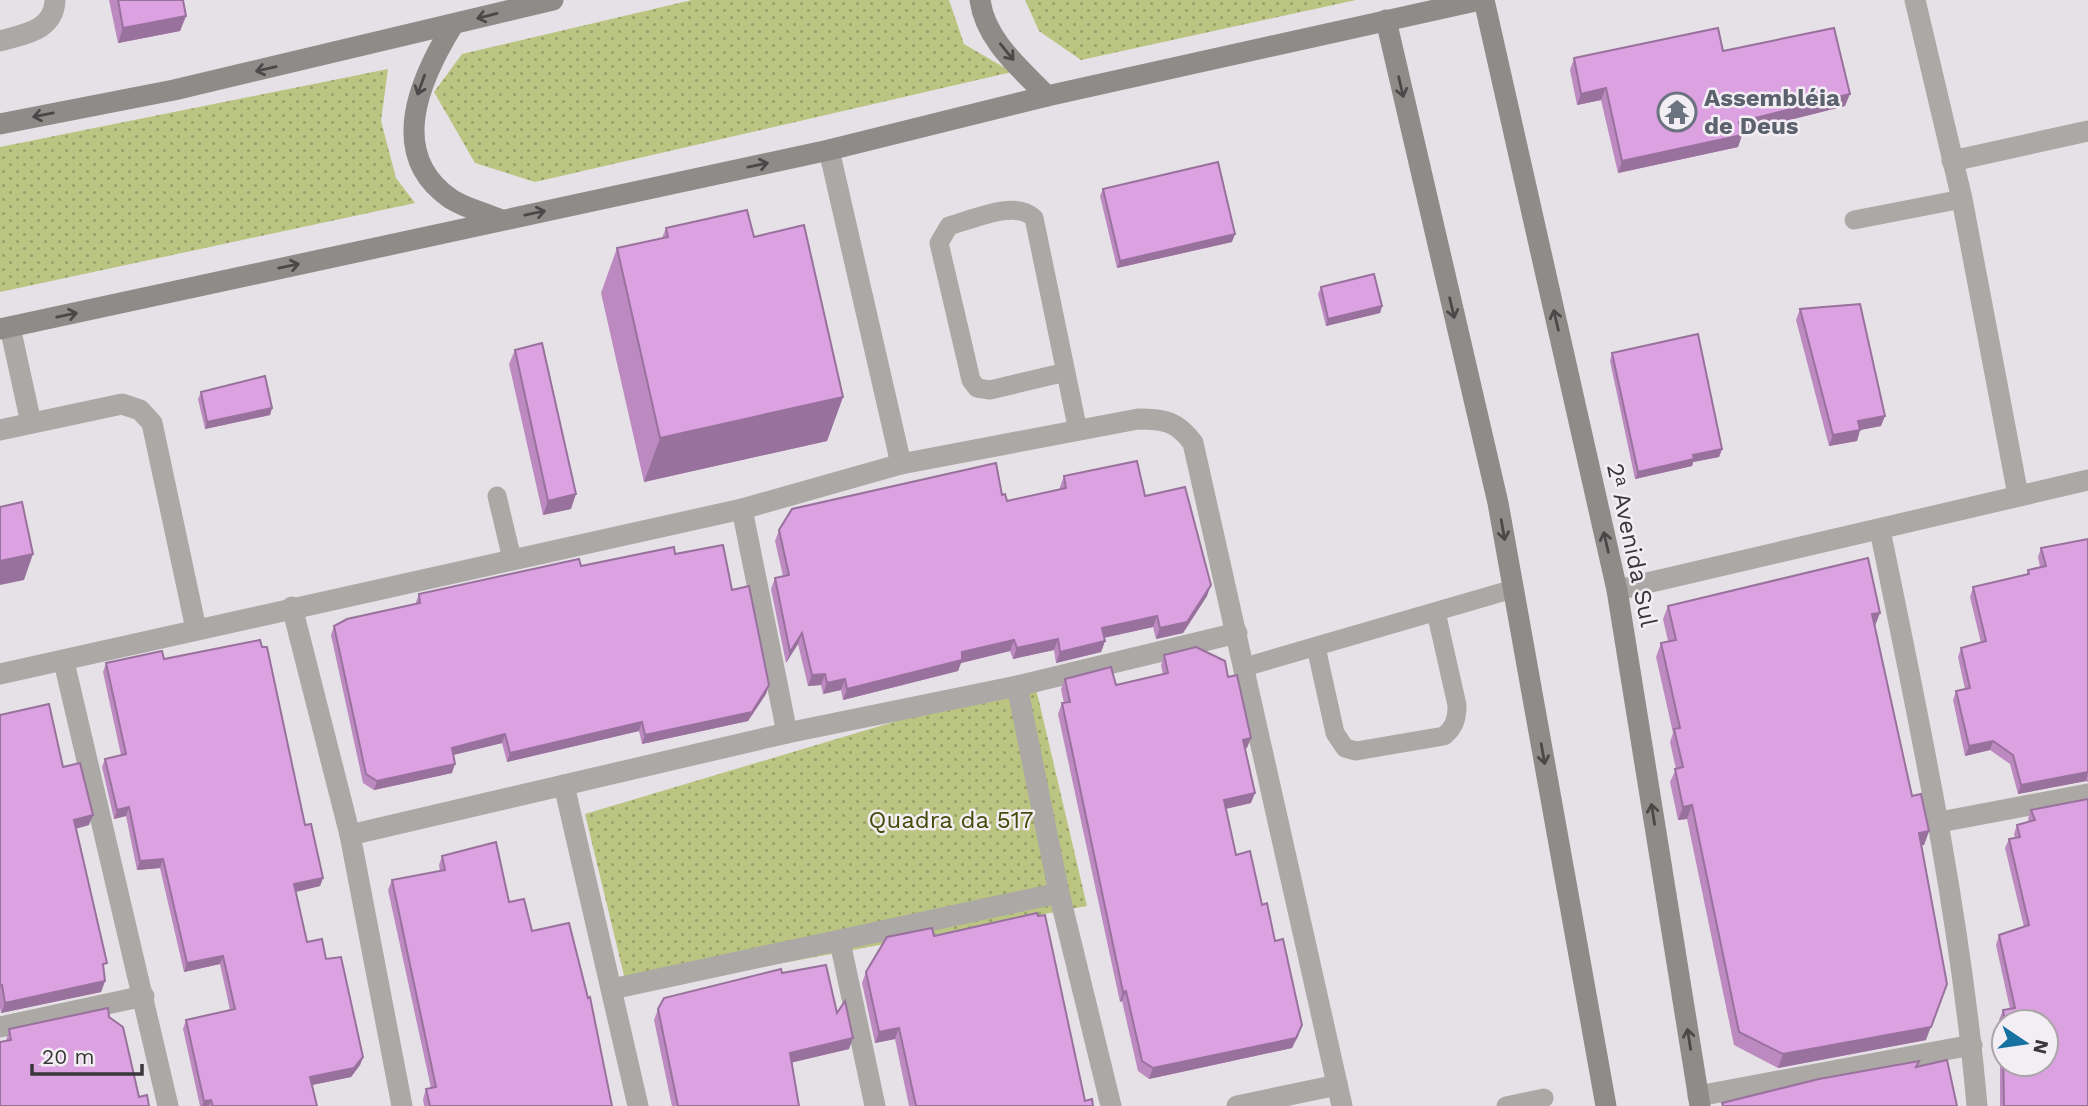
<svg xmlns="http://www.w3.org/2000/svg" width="2088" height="1106" font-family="'Work Sans',sans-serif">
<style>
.park{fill:url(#park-dots)}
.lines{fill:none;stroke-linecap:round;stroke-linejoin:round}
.lane{stroke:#aba8a6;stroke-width:19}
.street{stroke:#aba8a6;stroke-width:21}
.secondary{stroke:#8f8b89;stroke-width:21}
.wall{fill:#bc8ac1}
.shaded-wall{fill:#99719d}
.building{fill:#dba1e0;stroke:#99719d;stroke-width:2}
.oneway{stroke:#4a4849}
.labels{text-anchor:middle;stroke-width:5;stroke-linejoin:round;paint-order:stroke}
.worship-label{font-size:24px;font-weight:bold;fill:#5b616d;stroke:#f3eef3;text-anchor:start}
.street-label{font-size:24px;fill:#393739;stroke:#f3eef3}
.park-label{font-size:24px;fill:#444b0b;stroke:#f3eef3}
</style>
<defs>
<pattern id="park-dots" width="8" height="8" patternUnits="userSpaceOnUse" patternTransform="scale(1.75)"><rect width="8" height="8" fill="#bac582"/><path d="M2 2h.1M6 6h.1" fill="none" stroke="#98a16b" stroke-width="1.8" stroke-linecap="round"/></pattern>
</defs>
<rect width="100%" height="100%" fill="#e6e1e6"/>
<g class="park">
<polygon points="692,0 949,0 964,44 1012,72 535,182 475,163 434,92 462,54"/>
<polygon points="1025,0 1356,0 1081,60 1039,31"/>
<polygon points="388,69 381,121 396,178 415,203 0,292 0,147"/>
<polygon points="1034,680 1087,906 628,992 585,814"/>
</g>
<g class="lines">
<g class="lane">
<polyline points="1854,220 1962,199"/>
<path d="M 1066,372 L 990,390 L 977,388 L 971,380 L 939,243 L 949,226 C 972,220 1015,199 1034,218 L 1078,431"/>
<polyline points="497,496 512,559"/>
<path d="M 1316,647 L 1335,733 L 1345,748 L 1356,751 L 1444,736 C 1455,727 1457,718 1457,705 L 1436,612"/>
<polyline points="1245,667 1513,589"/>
<polyline points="1506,1106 1544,1098"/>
</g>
<g class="street">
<polyline points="1915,0 1962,199 2018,495"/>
<path d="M 0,41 C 24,34 54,31 55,0"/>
<polyline points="829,150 901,464"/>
<polyline points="1952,161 2088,131"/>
<polyline points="10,327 31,423"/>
<polyline points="0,430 122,404 140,410 152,423 196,629"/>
<polyline points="742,509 787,733"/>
<path d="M 1880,530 C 1919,721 1960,911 1977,1106"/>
<polyline points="1617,590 2088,480"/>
<polyline points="292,607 350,835 402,1106"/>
<polyline points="64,662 168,1106"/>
<path d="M 0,674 L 742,509 L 901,464 L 1138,419 C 1164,419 1177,421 1193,443 L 1342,1106"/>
<polyline points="1017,686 1059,893 1111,1106"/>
<polyline points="564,785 638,1106"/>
<polyline points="1940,822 2088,794"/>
<polyline points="350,835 787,733 1017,686 1237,633"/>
<polyline points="840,942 875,1106"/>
<polyline points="612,989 1059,893"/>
<polyline points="0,1027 144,996"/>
<polyline points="1698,1096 1972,1045"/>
<polyline points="1237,1106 1337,1085"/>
</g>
<g class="secondary">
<path d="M 980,0 C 985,40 1021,69 1047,96"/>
<polyline points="1484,0 1617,590 1700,1106"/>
<polyline points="1386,20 1498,503 1606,1106"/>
<path d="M 453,25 C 421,77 385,154 451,199 C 465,208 485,213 501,220"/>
<polyline points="0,124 174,90 553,0"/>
<polyline points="0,329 829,150 1047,96 1480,0"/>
</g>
</g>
<g class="wall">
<polygon points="109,0 183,0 186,16 180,31 118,43"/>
<polygon points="1723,51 1845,106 1741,132 1742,135 1738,147 1618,173 1601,100 1577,105 1570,70 1574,58"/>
<polygon points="1103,189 1232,242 1117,268 1100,196"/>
<polygon points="666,228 843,397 827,441 644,482 601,293 617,248 662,238"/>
<polygon points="1321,287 1382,306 1380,313 1326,326 1318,294"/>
<polygon points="1800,309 1881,426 1860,430 1857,441 1829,446 1796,320"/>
<polygon points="515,350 571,509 543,515 509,364"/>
<polygon points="1612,353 1722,449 1719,457 1693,462 1692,466 1635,479 1610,361"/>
<polygon points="201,392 272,408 270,415 205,429 198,399"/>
<polygon points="1064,476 1145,496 1207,596 1183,633 1156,639 1153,627 1104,638 1105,641 1101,652 1056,663 1054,650 1013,659 1010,651 961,663 958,671 843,700 841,690 823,694 821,685 808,686 798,644 786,663 771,589 775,578 783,576 775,541 779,530 1002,495 1007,501 1060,489 1060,487"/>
<polygon points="2088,539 2088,782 2086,781 2018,794 2010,764 1990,750 1965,756 1953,700 1956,691 1965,689 1958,657 1961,648 1981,643 1970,597 1973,587 2027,574 2028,570 2040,567 2038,557 2041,548"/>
<polygon points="675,554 732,590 769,685 766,694 748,721 642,744 639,731 507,762 502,743 453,755 452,773 374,790 363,783 331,635 334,626 416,604 416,602 419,594 581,566"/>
<polygon points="1668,606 1875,626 1912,796 1929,831 1924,845 1922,845 1926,1040 1778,1068 1734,1045 1687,819 1678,820 1670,782 1676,769 1670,742 1673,733 1656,657 1661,643 1668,641 1663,619"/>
<polygon points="1164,655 1247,748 1245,749 1251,803 1226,809 1236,855 1262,905 1275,941 1299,1035 1292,1048 1149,1079 1138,1071 1122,1001 1120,1002 1058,714 1062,703 1064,703 1061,689 1065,679 1116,685 1163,675 1161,665"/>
<polygon points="164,659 305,825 323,878 320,886 296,892 307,942 326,959 363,1057 360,1065 351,1077 312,1085 317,1106 200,1106 183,1029 186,1020 230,1010 220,964 184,972 160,868 137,870 126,816 114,819 102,767 105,759 121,755 103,672 106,663"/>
<polygon points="0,715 63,767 89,825 76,829 105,981 101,992 1,1013 0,1008"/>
<polygon points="2088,799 2088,1106 2000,1106 2000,1056 2003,1047 2004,1064 2046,1022 2004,1022 2004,1042 1999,1020 2003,1010 2010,1009 1996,945 1999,935 2024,927 2005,848 2009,839 2015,838 2014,834 2017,825 2029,822 2028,819 2031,810"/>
<polygon points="442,856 509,902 532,931 612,1106 424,1106 423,1099 426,1089 431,1088 388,890 392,880 440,871 439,865"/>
<polygon points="934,936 1085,1101 1093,1106 909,1106 895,1039 875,1043 862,983 866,972"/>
<polygon points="782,973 837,1013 849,1049 792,1062 799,1106 672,1106 654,1020 658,1009"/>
<polygon points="109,1017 139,1097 6,1041 9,1029"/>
</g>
<g class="shaded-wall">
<polygon points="186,16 180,31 118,43 123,28"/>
<polygon points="1606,88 1601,100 1577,105 1581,94"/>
<polygon points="1850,94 1845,106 1735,134 1739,122"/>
<polygon points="1742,135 1738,147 1618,173 1622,161"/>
<polygon points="1235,234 1232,242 1117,268 1120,261"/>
<polygon points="1382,306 1380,313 1326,326 1328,319"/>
<polygon points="843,397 827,441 644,482 660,438"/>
<polygon points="272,408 270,415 205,429 207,422"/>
<polygon points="1885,416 1881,426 1860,430 1857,441 1829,446 1833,435 1858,421"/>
<polygon points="1722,449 1719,457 1693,462 1692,466 1635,479 1638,472 1693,455"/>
<polygon points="576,494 571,509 543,515 548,501"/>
<polygon points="33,554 24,580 0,585 0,561"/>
<polygon points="1211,585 1207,596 1183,633 1156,639 1160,628"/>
<polygon points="1880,613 1875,626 1872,614"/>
<polygon points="1157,616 1153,627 1098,639 1102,628"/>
<polygon points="802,633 798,644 786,663 790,652"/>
<polygon points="1058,639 1054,650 1013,659 1017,648"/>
<polygon points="1014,640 1010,651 961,663 958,671 843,700 847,689 962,652"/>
<polygon points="1105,641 1101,652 1056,663 1060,652"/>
<polygon points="825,674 821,685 808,686 812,675"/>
<polygon points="845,679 841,690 823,694 827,683"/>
<polygon points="769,685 766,694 748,721 642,744 645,735"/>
<polygon points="642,722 639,731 507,762 510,753"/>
<polygon points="505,734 502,743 449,756 452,748"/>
<polygon points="1251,738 1247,748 1239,750 1243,740"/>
<polygon points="1993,741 1990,750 1965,756 1969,746"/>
<polygon points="455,764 452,773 374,790 377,781"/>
<polygon points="2088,772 2086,781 2018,794 2021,785"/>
<polygon points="1255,793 1251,803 1220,810 1224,800"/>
<polygon points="1692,805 1687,819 1678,820 1683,807"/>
<polygon points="129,807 126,816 114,819 117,810"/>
<polygon points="93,815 89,825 70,830 74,820"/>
<polygon points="1929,831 1924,845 1914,847 1919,833"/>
<polygon points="163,859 160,868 137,870 140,861"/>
<polygon points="323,878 320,886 291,893 294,884"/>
<polygon points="223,956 220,964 184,972 187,963"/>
<polygon points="105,981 101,992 1,1013 5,1003"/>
<polygon points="1947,984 1926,1040 1778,1068 1783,1054"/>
<polygon points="1126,991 1122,1001 1120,1002 1123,992"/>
<polygon points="1302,1025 1292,1048 1149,1079 1153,1068"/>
<polygon points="899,1028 895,1039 875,1043 879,1032"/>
<polygon points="853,1038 849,1049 786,1064 790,1053"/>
<polygon points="363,1057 360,1065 351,1077 307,1086 310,1077"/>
<polygon points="211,1100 209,1106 202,1106 204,1101"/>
</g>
<g class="building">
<polygon points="118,0 183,0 186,16 123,28"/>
<polygon points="1718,28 1723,51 1834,28 1850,94 1739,122 1742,135 1622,161 1606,88 1581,94 1574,58"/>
<polygon points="1218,162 1235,234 1120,261 1103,189"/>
<polygon points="747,210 754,237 804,225 843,397 660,438 617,248 668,237 666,228"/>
<polygon points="1374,274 1382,306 1328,319 1321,287"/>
<polygon points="1860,304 1885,416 1858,421 1860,430 1833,435 1800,309"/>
<polygon points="1698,334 1722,449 1693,455 1694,459 1638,472 1612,353"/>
<polygon points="542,343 576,494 548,501 515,350"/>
<polygon points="265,376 272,408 207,422 201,392"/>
<polygon points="1137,461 1145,496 1185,487 1211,585 1187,622 1160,628 1157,616 1102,628 1105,641 1060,652 1058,639 1017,648 1014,640 962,652 962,660 847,689 845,679 827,683 825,674 812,675 802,633 790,652 775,578 789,575 779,530 792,509 996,463 1002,495 1005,494 1007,501 1066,488 1064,476"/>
<polygon points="22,502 33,554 0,561 0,507"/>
<polygon points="2088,539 2088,772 2021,785 2013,755 1993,741 1969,746 1956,691 1970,688 1961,648 1986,641 1973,587 2029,574 2028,570 2046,566 2041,548"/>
<polygon points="723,545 732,590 749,586 769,685 752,712 645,735 642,722 510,753 505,734 452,748 455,764 377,781 366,774 334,626 347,619 420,603 419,594 579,559 581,566 674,547 675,554"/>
<polygon points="1868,558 1880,613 1872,614 1912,796 1921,794 1929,831 1919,833 1947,984 1931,1027 1783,1054 1739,1032 1692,805 1683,807 1675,769 1683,767 1674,729 1680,728 1661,643 1676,640 1668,606"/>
<polygon points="260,640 262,647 267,647 305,825 311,824 323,878 294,884 307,942 322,939 326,959 341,957 363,1057 354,1068 310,1077 317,1106 213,1106 211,1100 204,1101 186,1020 235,1009 223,956 187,963 163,859 140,861 129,807 117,810 105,759 126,754 106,663 162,651 164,659"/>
<polygon points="1196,647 1225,661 1228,677 1237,675 1251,738 1243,740 1255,793 1224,800 1236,855 1250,851 1262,905 1267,903 1275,941 1283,939 1302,1025 1296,1038 1153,1068 1142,1061 1126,991 1123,992 1062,703 1070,702 1065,679 1111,667 1116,685 1168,673 1164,655"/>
<polygon points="49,704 63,767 80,763 93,815 74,820 107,963 103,964 105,981 5,1003 2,985 0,986 0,715"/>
<polygon points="2088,799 2088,1106 2004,1106 2003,1047 2004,1047 2004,1064 2046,1064 2046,1022 2005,1022 2003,1010 2015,1008 1999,935 2029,925 2009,839 2020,837 2017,825 2035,820 2031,810"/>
<polygon points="496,842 509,902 524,899 532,931 569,923 588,998 590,997 612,1106 430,1106 426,1089 436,1087 392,880 445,870 442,856"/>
<polygon points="1037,913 1038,916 1045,915 1085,1101 1092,1099 1093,1106 916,1106 899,1028 879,1032 866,972 887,937 932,928 934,936"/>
<polygon points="826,965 837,1013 845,1001 853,1038 790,1053 799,1106 678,1106 658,1009 664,998 781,969 782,973"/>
<polygon points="108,1008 109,1017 123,1027 139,1097 147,1095 149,1106 0,1106 0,1042 11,1040 9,1029"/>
<polygon points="1947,1060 1957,1106 1723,1106 1722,1103 1819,1079 1919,1061 1916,1067"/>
</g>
<defs><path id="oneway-shaft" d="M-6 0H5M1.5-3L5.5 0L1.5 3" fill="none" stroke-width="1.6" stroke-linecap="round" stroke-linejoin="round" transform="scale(1.75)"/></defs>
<g class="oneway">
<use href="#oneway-shaft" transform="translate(487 16) rotate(166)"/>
<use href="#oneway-shaft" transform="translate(1007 52) rotate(51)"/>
<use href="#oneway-shaft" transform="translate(266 69) rotate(167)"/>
<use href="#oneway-shaft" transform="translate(421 85) rotate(110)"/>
<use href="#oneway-shaft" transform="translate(1401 87) rotate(77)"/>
<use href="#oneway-shaft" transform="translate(43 115) rotate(169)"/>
<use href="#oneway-shaft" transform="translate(758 165) rotate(-12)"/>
<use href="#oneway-shaft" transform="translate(535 213) rotate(-12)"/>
<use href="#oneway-shaft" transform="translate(289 266) rotate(-12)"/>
<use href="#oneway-shaft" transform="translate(1452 308) rotate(77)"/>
<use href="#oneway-shaft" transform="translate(67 315) rotate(-12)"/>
<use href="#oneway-shaft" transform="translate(1556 320) rotate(-103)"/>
<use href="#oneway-shaft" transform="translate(1503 530) rotate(80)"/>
<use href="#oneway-shaft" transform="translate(1606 542) rotate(-103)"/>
<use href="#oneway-shaft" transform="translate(1543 754) rotate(80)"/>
<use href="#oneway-shaft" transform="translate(1653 814) rotate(-99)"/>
<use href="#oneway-shaft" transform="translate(1689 1039) rotate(-99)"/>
</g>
<defs>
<symbol id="temple-ring" viewBox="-11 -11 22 22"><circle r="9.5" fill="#f3eef3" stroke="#6b7280" stroke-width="1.5"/><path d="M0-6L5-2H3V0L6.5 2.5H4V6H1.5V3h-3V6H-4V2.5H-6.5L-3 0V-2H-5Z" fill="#6b7280"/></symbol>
</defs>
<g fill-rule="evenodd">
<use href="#temple-ring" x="1655" y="90" width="44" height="44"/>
</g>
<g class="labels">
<g class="worship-label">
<text x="1704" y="106">Assembléia<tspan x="1704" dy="28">de Deus</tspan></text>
</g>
<g class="street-label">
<text transform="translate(1632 545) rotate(78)" y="8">2ᵃ Avenida Sul</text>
</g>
<g class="park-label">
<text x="951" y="828">Quadra da 517</text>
</g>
</g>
<g transform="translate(2025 1043) rotate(103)"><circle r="33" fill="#f3eef3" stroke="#a9a5a9" stroke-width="2"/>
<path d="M0-5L12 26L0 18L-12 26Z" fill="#1673a1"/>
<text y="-10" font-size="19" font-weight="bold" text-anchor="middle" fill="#393739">N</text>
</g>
<path d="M32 1064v10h110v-10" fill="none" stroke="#393739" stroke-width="3.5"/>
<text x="42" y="1064" font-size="21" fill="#393739" stroke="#f3eef3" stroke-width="5" paint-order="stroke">20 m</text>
</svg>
